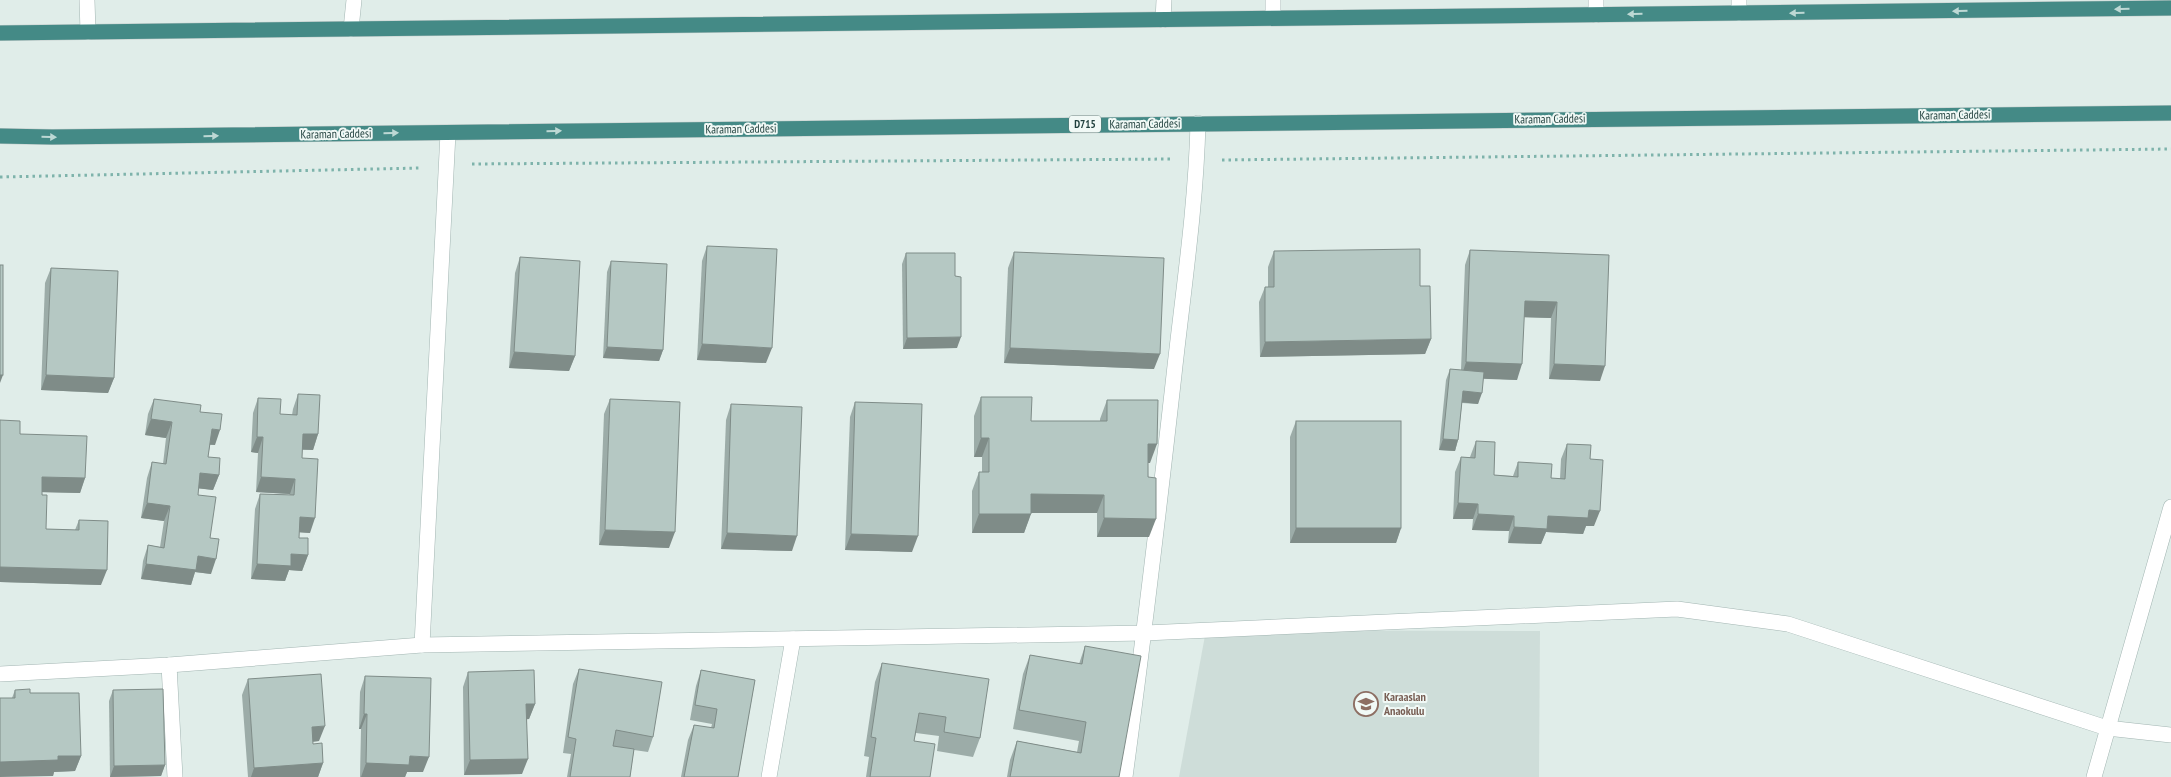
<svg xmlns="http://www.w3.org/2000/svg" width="2171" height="777" font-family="'PT Sans Narrow',sans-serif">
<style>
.built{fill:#ceddd9}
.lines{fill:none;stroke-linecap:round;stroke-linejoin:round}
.minor-casing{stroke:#a2b5b2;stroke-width:16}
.tertiary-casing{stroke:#a2b5b2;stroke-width:16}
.trunk-casing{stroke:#c0c9c8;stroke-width:16}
.path{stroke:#7eb3ab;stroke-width:3;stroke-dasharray:2.5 4;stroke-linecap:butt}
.minor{stroke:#fff;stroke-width:15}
.tertiary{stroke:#fff;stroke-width:15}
.trunk{stroke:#448a86;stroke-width:15}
.wall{fill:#9caca8}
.shaded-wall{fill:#7f8c88}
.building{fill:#b5c8c3;stroke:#7f8c88}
.oneway{fill:#bdd8d4}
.labels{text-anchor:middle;stroke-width:4;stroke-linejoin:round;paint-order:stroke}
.shield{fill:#f1f9f6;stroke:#5e7774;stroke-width:1}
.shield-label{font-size:11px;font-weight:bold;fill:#1f3f3c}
.street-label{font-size:12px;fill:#1f3f3c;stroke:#f1f9f6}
.education-label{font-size:12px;font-weight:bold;fill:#785e54;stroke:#f1f9f6;text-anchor:start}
</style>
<rect width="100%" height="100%" fill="#e0ede9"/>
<polygon class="built" points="1206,630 1540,631 1539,777 1179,777"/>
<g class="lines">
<defs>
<g id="minor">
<polyline points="87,0 88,32"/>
<polyline points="1273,0 1273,18"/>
<polyline points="1596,0 1596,15"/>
<polyline points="1739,0 1739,13"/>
<polyline points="1163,20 1164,0"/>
<polyline points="351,29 354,0"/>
<polyline points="422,645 448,133"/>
<polyline points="169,665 175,777"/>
<polyline points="0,674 169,665 422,645 1145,633 1677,609 1788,624 2107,728 2171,735"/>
<polyline points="769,777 793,639"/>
<path d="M 1125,777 C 1143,643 1159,509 1174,375 C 1183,292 1196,207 1198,123"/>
</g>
<polyline id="tertiary" points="2094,777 2171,507"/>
<g id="trunk">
<polyline points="0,33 2171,8"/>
<polyline points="0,136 52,137 2171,113"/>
</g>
</defs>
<use href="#minor" class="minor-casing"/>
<use href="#tertiary" class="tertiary-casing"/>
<use href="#trunk" class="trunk-casing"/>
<g class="path">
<polyline points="1222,160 2171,149"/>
<polyline points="472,164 1173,159"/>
<polyline points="0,177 421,168"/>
</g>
<use href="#minor" class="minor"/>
<use href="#tertiary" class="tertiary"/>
<use href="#trunk" class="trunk"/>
</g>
<g class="wall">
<polygon points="707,246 766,363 697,360 702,261"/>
<polygon points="1470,250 1609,255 1600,381 1549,379 1551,318 1524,317 1517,380 1483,378 1478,404 1462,403 1458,440 1455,451 1439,450 1446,380 1450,369 1461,370 1465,265"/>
<polygon points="1274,251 1420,286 1431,339 1425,354 1260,357 1259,302 1265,287 1268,287 1268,267"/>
<polygon points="1014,252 1154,369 1004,363 1008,268"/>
<polygon points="906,253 957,348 903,349 902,264"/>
<polygon points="520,257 575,356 569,371 509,368 515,273"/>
<polygon points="611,261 663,350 659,361 603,358 607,272"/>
<polygon points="51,268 114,378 108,393 41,390 45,283"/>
<polygon points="298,394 318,434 313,450 302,450 302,458 310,533 299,532 299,538 308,555 302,571 289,570 285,581 251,579 255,509 260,494 289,495 290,494 256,492 258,453 251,452 253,413 258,398 280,414 292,415 293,409"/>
<polygon points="981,397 1031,421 1100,421 1100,419 1107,400 1150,463 1148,463 1149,537 1097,537 1097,513 1031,513 1024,533 972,533 972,491 979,472 982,472 982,457 974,457 974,416"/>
<polygon points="154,399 200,412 215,445 210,445 208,457 219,475 213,490 198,488 198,495 210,538 211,574 195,572 191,585 141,579 143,561 148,545 160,547 164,521 141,518 147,478 152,462 163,464 166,438 145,435 148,414"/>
<polygon points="610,399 669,548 599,545 604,414"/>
<polygon points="855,402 912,552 845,550 850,417"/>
<polygon points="731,404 792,551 721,549 726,420"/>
<polygon points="0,420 85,478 80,493 42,492 46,529 75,530 79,520 101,585 0,582"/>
<polygon points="1296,421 1401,528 1396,543 1290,543 1290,437"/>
<polygon points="1476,441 1494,475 1513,476 1518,462 1551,478 1560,479 1561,459 1567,444 1590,459 1594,526 1586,526 1583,534 1546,532 1541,544 1508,543 1509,531 1472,530 1473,519 1453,519 1455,472 1461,457 1470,457"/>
<polygon points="1085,646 1119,777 1007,777 1010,760 1017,741 1077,752 1079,741 1013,729 1023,674 1030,655 1079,664"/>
<polygon points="882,663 980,738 973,757 937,751 939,736 916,733 914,741 930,777 866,777 869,757 864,756 875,682"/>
<polygon points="579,669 653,737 648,752 634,750 630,777 567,777 571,754 563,753 573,684"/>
<polygon points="701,670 755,680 738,777 681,777 688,740 694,725 711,728 712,724 690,720 696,686"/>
<polygon points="468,672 535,704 529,719 527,719 522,774 464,775 463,687"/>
<polygon points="365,676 423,772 407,772 405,777 360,777 361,729 359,729 360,692"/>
<polygon points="248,679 319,741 313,742 313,744 323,763 318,777 248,777 242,695"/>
<polygon points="15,690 30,693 81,756 75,771 54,772 53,776 12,698"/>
<polygon points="113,690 165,765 161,776 110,777 109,701"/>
</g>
<g class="shaded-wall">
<polygon points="1525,301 1557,302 1551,318 1519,317"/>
<polygon points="961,337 957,348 903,349 907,338"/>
<polygon points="1431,339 1425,354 1260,357 1265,342"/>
<polygon points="702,344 772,348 766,363 697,360"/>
<polygon points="607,347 663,350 659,361 603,358"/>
<polygon points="1010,348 1160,354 1154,369 1004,363"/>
<polygon points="514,352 575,356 569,371 509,368"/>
<polygon points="1466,362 1522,364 1517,380 1461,378"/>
<polygon points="1554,364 1605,366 1600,381 1549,379"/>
<polygon points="0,375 3,375 0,383"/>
<polygon points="46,375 114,378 108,393 41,390"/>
<polygon points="1463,391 1482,393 1478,404 1459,402"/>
<polygon points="151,419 172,422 166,438 145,435"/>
<polygon points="212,429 220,430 215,445 206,444"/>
<polygon points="303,434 318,434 313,450 297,449"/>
<polygon points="257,437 263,437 258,453 251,452"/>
<polygon points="981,438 989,438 982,457 974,457"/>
<polygon points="1443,439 1458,440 1455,451 1439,450"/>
<polygon points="1148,444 1157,444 1150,463 1141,463"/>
<polygon points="200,473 219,475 213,490 195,488"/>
<polygon points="42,477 85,478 80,493 36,492"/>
<polygon points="261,477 295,479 290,494 256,492"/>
<polygon points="1031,494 1104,495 1097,513 1024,513"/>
<polygon points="147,503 170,506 164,521 141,518"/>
<polygon points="1458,503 1478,504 1473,519 1453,519"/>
<polygon points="1589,510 1600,511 1594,526 1586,526 1583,534 1546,532 1541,544 1508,543 1514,527 1548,516"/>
<polygon points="979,514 1031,514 1024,533 972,533"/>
<polygon points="1478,514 1514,516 1509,531 1472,530"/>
<polygon points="300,517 315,518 310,533 294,532"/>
<polygon points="1104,518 1156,519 1149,537 1097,537"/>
<polygon points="1296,528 1401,528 1396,543 1290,543"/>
<polygon points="605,530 675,532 669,548 599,545"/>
<polygon points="727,533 797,536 792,551 721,549"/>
<polygon points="851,534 918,536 912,552 845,550"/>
<polygon points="291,554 308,555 302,571 289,570 285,581 251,579 257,564"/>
<polygon points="198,556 216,559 211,574 195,572 191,585 141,579 146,564"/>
<polygon points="0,567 107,570 101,585 0,582"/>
<polygon points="526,704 535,704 529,719 521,720"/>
<polygon points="364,714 367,714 361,729 359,729"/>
<polygon points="325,726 319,741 306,742 312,727"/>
<polygon points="58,756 81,756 75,771 54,772 53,776 0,777 0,762"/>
<polygon points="410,756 429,757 423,772 407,772 405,777 361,777 366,763"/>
<polygon points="528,759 522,774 464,775 470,760"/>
<polygon points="323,763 318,777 251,777 254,768"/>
<polygon points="165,765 161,776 110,777 114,766"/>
</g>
<g class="building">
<polygon points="707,246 777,249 772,348 702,344"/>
<polygon points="1420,249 1420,286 1430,286 1431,339 1265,342 1265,287 1274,287 1274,251"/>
<polygon points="1470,250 1609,255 1605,366 1554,364 1557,302 1525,301 1522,364 1466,362"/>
<polygon points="1014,252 1164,258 1160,354 1010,348"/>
<polygon points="906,253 955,253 955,276 961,277 961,337 907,338"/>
<polygon points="520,257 580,261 575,356 514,352"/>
<polygon points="611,261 667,264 663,350 607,347"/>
<rect x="0" y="265" width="3" height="110"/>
<polygon points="51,268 118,271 114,378 46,375"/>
<polygon points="1450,369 1484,372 1482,393 1463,391 1458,440 1443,439"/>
<polygon points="298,394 320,395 318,434 303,434 302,458 318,459 315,518 300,517 299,538 308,538 308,555 291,554 291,566 257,564 260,494 294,495 295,479 261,477 263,437 257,437 258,398 281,399 280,414 297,415"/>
<polygon points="981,397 1032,397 1031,421 1107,421 1107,400 1158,400 1157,444 1148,444 1148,477 1156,478 1156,519 1104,518 1104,495 1031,494 1031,514 979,514 979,472 989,472 989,438 981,438"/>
<polygon points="154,399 201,405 200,412 222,414 220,430 212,429 208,457 220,458 219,475 200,473 198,495 216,497 210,538 219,539 216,559 198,556 196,570 146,564 148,545 164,548 170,506 147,503 152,462 166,464 172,422 151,419"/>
<polygon points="610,399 680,402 675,532 605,530"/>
<polygon points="855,402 922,404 918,536 851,534"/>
<polygon points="731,404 802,407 797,536 727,533"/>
<polygon points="0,420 20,421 20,434 87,436 85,478 42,477 42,495 47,495 46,529 79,530 79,520 108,521 107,570 0,567"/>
<rect x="1296" y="421" width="105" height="107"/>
<polygon points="1476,441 1495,442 1494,475 1518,477 1518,462 1552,464 1551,478 1565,479 1567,444 1591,445 1590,459 1603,460 1600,511 1589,510 1588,518 1548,516 1547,529 1514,527 1514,516 1478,514 1478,504 1458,503 1461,457 1475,458"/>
<polygon points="1085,646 1141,656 1119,777 1010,777 1017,741 1081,753 1086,722 1019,710 1030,655 1082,664"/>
<polygon points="882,663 989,679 980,738 944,732 946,717 919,713 914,741 935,744 930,777 870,777 876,738 871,737"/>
<polygon points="579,669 662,682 653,737 616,730 613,746 634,749 630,777 570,777 576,739 568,737"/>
<polygon points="534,670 535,704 526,704 528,759 470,760 468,672"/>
<polygon points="701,670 755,680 738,777 684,777 694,725 714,728 717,709 695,705"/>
<polygon points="321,674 325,726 312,727 313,744 322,743 323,763 254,768 248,679"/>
<polygon points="365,676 431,678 429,757 410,756 409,765 366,763 367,714 364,714"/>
<polygon points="30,689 30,693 79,693 81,756 58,756 58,760 0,762 0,698 15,698 15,690"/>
<polygon points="163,689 165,765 114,766 113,690"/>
</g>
<defs><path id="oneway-solid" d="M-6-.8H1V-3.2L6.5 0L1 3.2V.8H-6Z" transform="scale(1.25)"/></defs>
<g class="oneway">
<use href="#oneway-solid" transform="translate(2122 9) rotate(179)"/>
<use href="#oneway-solid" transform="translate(1960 11) rotate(179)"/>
<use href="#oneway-solid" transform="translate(1797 13) rotate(179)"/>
<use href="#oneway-solid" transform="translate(1635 14) rotate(179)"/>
<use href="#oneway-solid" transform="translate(554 131) rotate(-1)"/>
<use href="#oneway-solid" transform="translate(391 133) rotate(-1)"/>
<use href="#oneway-solid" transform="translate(211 136) rotate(-1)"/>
<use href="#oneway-solid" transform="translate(49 137) rotate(1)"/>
</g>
<defs>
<symbol id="school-ring" viewBox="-11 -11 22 22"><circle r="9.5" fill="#f1f9f6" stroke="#8d6e63" stroke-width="1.5"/><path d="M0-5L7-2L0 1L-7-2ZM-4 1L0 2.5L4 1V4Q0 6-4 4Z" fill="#8d6e63"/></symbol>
</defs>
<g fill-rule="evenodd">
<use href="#school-ring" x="1352" y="690" width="28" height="28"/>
</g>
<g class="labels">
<rect class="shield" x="1069" y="115.5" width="32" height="17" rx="4"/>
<g class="shield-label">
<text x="1085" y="128">D715</text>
</g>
<g class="street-label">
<text transform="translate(1955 115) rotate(-1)" y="4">Karaman Caddesi</text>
<text transform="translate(1550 119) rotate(-1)" y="4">Karaman Caddesi</text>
<text transform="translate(1145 124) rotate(-1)" y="4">Karaman Caddesi</text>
<text transform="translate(741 129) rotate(-1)" y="4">Karaman Caddesi</text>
<text transform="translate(336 134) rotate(-1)" y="4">Karaman Caddesi</text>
</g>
<g class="education-label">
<text x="1384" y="701">Karaaslan<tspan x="1384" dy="14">Anaokulu</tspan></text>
</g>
</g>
</svg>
